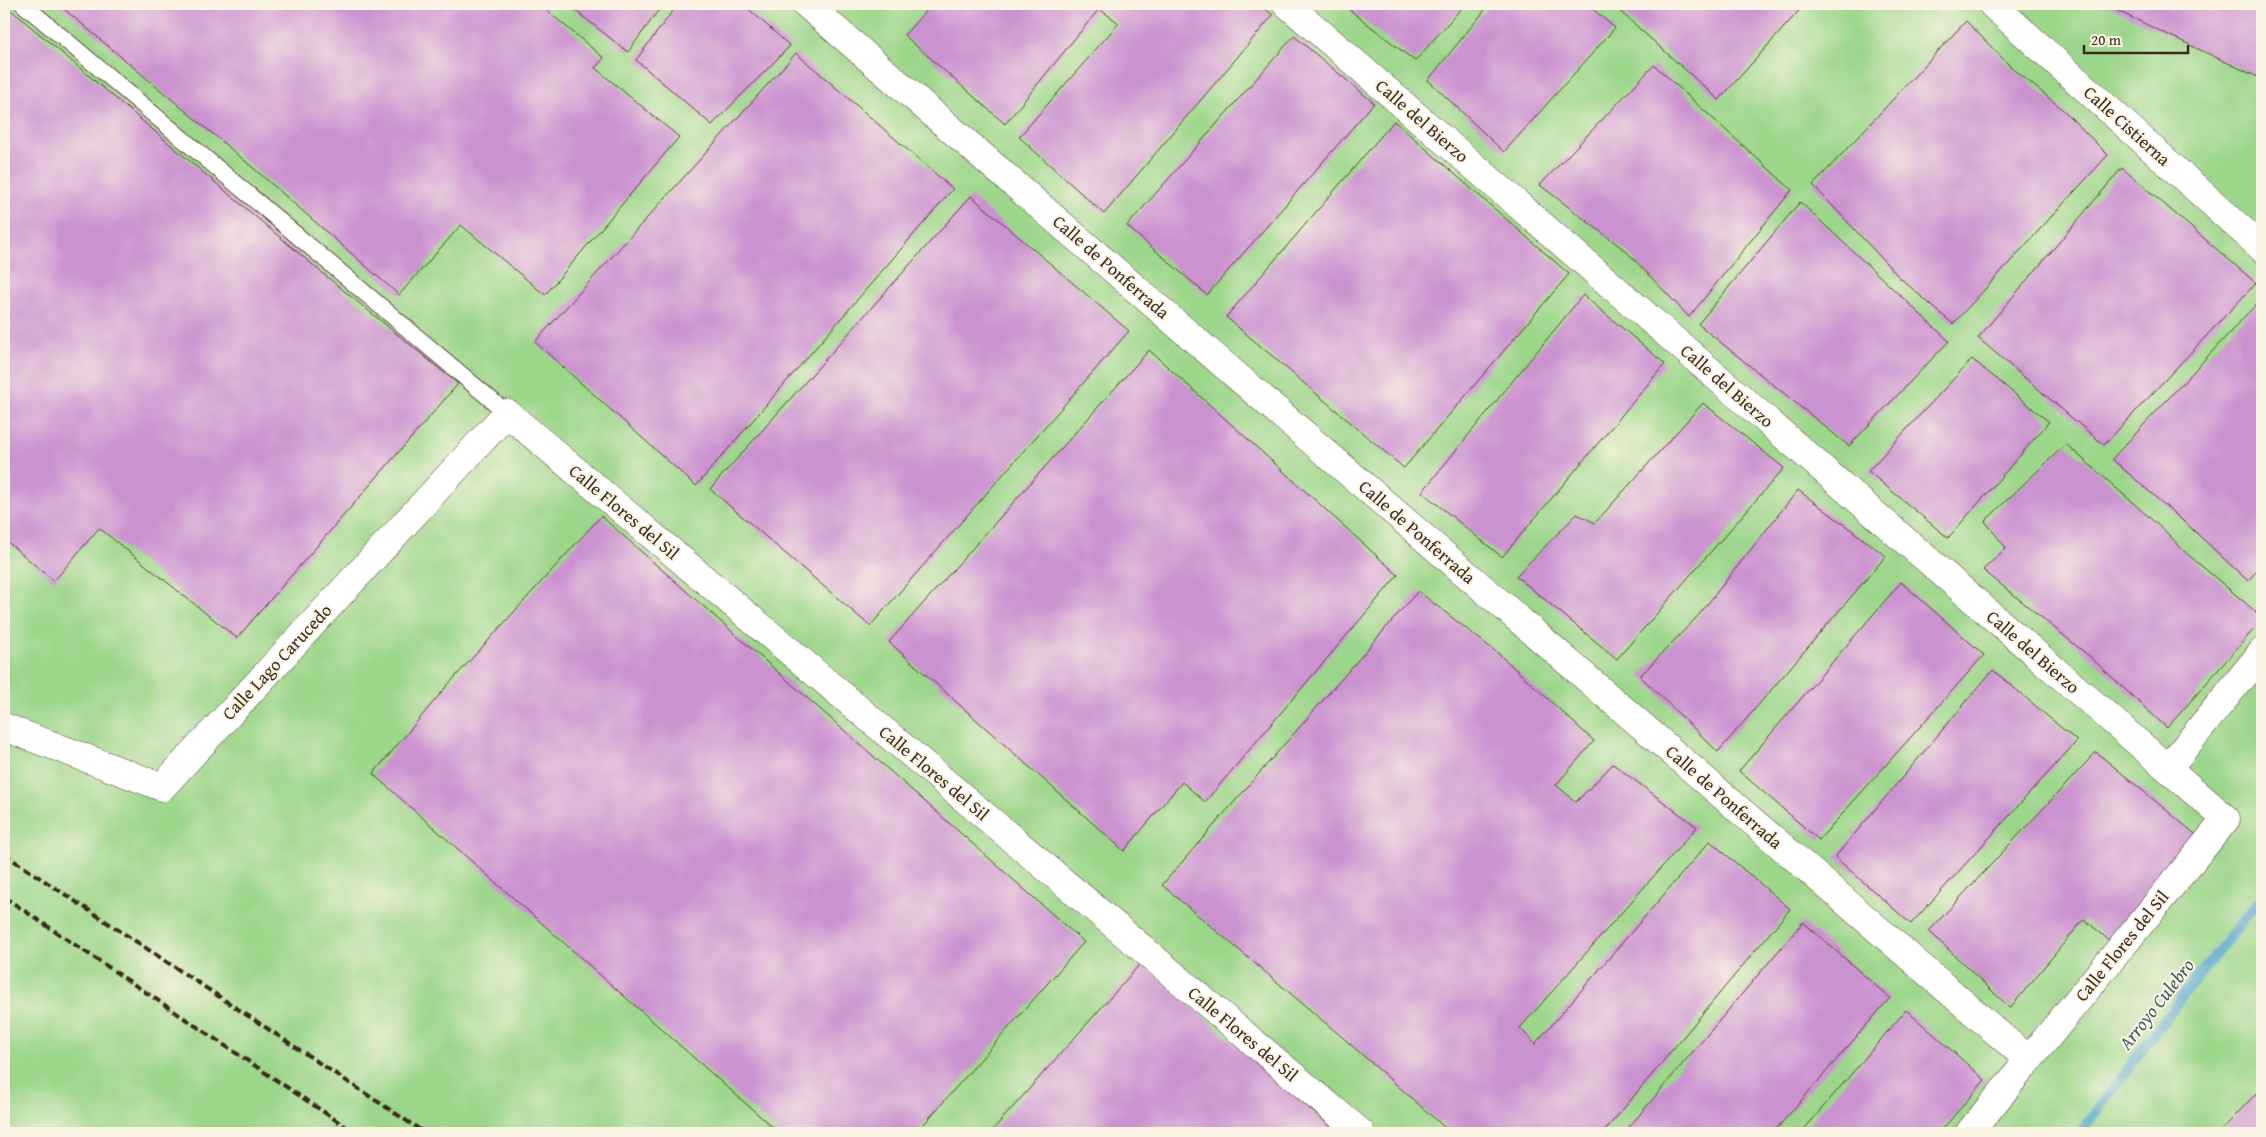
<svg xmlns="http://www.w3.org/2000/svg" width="2266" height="1137" font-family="'Gentium Book Plus',serif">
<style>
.green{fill:#9bd68a;stroke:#6b8054}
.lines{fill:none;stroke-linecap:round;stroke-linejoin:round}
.stream{stroke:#50a4cc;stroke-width:10}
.building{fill:#cb92d0}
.lane-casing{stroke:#564535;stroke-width:18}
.street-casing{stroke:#564535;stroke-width:29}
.lane{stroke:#fff;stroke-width:16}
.street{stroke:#fff;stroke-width:28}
.rail{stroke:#3b2a1e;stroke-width:4;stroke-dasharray:8 4;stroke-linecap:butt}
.labels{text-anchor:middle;stroke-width:4;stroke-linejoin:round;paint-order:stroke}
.street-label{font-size:18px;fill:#3b2a1e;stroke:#fcf5e5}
.water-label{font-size:19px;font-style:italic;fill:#435b64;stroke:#fcf5e5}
</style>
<rect width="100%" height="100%" fill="#fcf5e5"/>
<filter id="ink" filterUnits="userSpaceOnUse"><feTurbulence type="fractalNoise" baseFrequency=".02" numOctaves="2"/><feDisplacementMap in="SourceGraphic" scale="10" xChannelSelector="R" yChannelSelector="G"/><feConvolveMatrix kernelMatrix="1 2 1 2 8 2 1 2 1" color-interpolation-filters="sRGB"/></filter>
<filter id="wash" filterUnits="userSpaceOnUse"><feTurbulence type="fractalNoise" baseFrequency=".0096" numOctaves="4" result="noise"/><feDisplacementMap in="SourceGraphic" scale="20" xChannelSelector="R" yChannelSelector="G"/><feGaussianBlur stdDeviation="1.12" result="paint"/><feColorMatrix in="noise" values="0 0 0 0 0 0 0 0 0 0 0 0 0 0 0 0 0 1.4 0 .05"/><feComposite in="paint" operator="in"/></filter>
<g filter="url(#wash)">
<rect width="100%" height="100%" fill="#efdbb9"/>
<rect class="green" x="4" y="4" width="2258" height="1129"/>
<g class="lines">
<polyline class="stream" points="2080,1133 2183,995 2262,897"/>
</g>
<g id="blocks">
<g class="building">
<polygon points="4,4 320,271 458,384 237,638 99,528 54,581 4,539"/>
<polygon points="58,4 539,4 604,58 595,68 679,137 545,295 461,225 399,295 251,166"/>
<polygon points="567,4 663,4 628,52"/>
<polygon points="678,4 743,4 790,46 712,125 636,60"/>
<polygon points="932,4 1259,4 1273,15 1104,214 1019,137 1119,23 1099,9 1005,124 904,35"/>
<polygon points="1342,4 1465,4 1415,61"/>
<polygon points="1490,4 1587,4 1615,28 1504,152 1428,80"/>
<polygon points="1612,4 1805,4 1719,100"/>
<polygon points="2106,4 2262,4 2262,79 2105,5"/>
<polygon points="1966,21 2010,66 2061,108 2108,155 1953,324 1900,278 1813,185"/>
<polygon points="1294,36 1374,103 1207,295 1127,226"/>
<polygon points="796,53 953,189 696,486 535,342"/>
<polygon points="1654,65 1792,190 1689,317 1627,252 1540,185"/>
<polygon points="1394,121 1569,274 1404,468 1226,317"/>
<polygon points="2122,168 2256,283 2104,445 1978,338"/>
<polygon points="971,196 1129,331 870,626 710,489"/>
<polygon points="1800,202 1949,341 1849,446 1698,324"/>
<polygon points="1583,295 1665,364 1502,557 1422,492"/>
<polygon points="2262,298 2262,564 2248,581 2191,528 2112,459"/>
<polygon points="1149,350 1398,575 1205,802 1182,782 1124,851 889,642"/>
<polygon points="1972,359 2049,422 1948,538 1868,471"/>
<polygon points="1703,403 1784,468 1617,659 1516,576 1577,514 1595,523"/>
<polygon points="2066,444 2166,532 2185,552 2262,617 2262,620 2167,728 2089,656 1983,570 2006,548 1985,521"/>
<polygon points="1798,490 1886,556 1718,752 1640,676 1698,616"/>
<polygon points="601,516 1084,942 916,1133 779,1133 373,774 446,687"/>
<polygon points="1901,582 1984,655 1819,840 1739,771"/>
<polygon points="1418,591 1500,655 1594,741 1556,785 1576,802 1613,764 1697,827 1520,1028 1535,1044 1710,841 1790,909 1603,1133 1451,1133 1341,1036 1162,885"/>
<polygon points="1993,670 2077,741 1911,924 1835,857"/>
<polygon points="2096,752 2206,843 2119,949 2084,919 2010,1008 1929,931"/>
<polygon points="1803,922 1890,998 1773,1133 1624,1133"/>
<polygon points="1141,963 1338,1133 990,1133"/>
<polygon points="1906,1010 1985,1080 1939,1133 1801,1133"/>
<polygon points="2262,1087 2262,1133 2219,1133"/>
</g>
</g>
</g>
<g filter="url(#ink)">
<use href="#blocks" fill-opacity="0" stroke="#564535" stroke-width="1"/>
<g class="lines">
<defs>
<polyline id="lane" points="23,4 507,413"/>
<g id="street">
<polyline points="806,4 2029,1060"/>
<polyline points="1287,4 2226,819 1969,1133"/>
<polyline points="1992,4 2262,248"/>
<polyline points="4,727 162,787 507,413 1361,1133"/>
<polyline points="2168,768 2262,652"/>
</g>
</defs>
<use href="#lane" class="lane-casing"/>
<use href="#street" class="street-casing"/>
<use href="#lane" class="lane"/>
<use href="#street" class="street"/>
<g class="rail">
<polyline points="4,854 425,1133"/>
<polyline points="4,897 355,1133"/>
</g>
</g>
</g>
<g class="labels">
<g class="street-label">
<text transform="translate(1422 121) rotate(41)" y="6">Calle del Bierzo</text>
<text transform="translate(2127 126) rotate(42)" y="6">Calle Cistierna</text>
<text transform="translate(1111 267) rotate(41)" y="6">Calle de Ponferrada</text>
<text transform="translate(1727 386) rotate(41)" y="6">Calle del Bierzo</text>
<text transform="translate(624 512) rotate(40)" y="6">Calle Flores del Sil</text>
<text transform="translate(1417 532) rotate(41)" y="6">Calle de Ponferrada</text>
<text transform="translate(2033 652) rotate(41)" y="6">Calle del Bierzo</text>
<text transform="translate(277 662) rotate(-47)" y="6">Calle Lago Carucedo</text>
<text transform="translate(934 773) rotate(40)" y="6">Calle Flores del Sil</text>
<text transform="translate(1724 797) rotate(41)" y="6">Calle de Ponferrada</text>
<text transform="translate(2122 946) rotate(-51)" y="6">Calle Flores del Sil</text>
<text transform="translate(1243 1034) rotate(40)" y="6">Calle Flores del Sil</text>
</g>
<g class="water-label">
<text transform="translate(2156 1004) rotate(-52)" y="7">Arroyo Culebro</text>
</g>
</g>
<rect width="2266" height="1137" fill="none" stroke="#fcf5e5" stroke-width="20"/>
<path d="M2084 45v8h104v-8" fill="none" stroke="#3b2a1e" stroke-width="2.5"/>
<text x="2091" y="45" font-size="15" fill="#3b2a1e" stroke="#fcf5e5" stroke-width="4" paint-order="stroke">20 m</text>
</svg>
